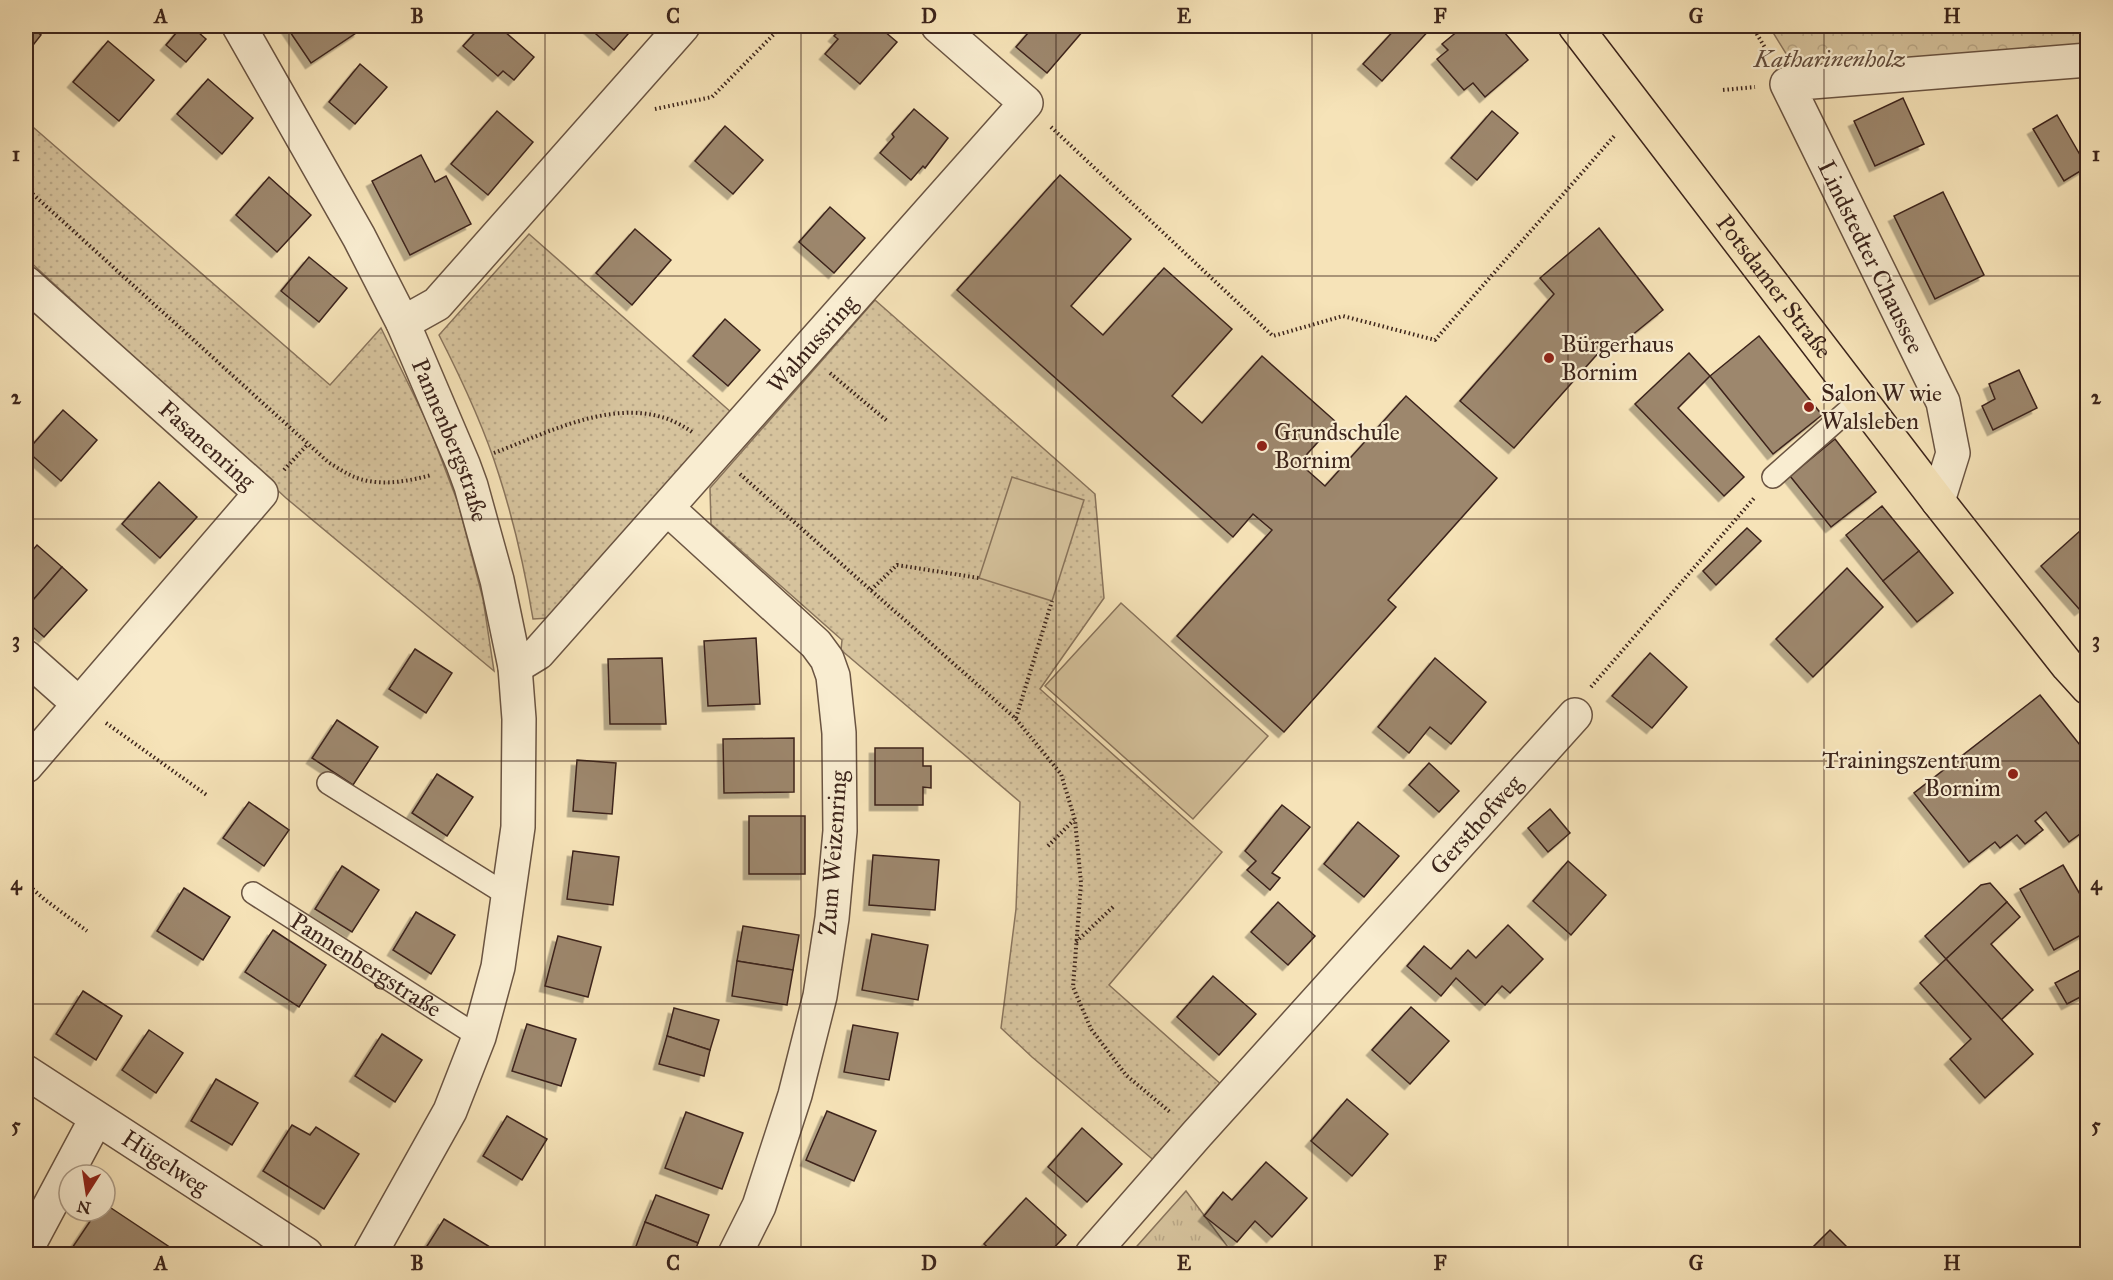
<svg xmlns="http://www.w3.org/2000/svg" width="2113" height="1280" font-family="'IM FELL Great Primer',serif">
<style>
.grass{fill:url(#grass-tufts);stroke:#89745c;stroke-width:1.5}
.forest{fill:url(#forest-crowns);stroke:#89745c;stroke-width:1.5}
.park{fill:url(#park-dots);stroke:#89745c;stroke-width:1.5}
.pitch{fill:#d6c39d;stroke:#89745c;stroke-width:1.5}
.building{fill:#9d876d;stroke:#3c241b;stroke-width:1.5;filter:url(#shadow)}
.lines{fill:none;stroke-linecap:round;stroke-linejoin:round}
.service-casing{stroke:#6a5442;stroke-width:24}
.minor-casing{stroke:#6a5442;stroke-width:36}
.primary-casing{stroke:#3c241b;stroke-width:36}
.path{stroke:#3c241b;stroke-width:4;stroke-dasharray:1.5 3;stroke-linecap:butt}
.service{stroke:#f9edd1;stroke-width:21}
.minor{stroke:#f9edd1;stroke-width:33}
.primary{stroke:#f6e3b8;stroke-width:33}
.grid{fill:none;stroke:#3c241b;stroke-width:1.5;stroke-opacity:0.55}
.poi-dot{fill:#8f2418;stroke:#f9edd1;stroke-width:2}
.labels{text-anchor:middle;stroke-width:4.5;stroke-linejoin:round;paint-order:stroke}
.park-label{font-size:24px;font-style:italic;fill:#624c3c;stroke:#f9edd1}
.street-label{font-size:24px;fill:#3c241b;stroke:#f9edd1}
.poi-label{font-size:24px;fill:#3c241b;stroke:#f9edd1;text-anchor:start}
.neatline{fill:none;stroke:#3c241b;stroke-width:2}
.grid-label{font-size:20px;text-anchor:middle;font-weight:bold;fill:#3c241b}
</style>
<defs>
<pattern id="grass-tufts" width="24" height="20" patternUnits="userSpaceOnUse" patternTransform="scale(1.5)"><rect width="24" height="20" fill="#d6c39d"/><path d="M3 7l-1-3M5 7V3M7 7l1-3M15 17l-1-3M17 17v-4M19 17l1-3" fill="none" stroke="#b9a787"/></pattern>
<pattern id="forest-crowns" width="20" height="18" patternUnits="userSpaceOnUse" patternTransform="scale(1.5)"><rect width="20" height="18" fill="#d6c39d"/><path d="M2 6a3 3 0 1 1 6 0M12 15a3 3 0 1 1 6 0" fill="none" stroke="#b9a787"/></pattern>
<pattern id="park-dots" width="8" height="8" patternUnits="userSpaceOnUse" patternTransform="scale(1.5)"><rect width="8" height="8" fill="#d6c39d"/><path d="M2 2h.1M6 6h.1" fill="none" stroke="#b9a787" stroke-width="1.8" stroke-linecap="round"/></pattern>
<filter id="shadow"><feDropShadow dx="-5.5" dy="5.5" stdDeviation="0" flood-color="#0004"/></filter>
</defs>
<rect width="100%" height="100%" fill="#f6e3b8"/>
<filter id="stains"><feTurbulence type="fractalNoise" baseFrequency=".00333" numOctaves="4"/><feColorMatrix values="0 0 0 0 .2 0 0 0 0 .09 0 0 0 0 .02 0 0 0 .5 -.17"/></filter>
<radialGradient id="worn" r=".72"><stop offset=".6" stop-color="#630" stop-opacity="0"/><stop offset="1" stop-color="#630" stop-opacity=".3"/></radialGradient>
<polygon class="grass" points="1186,1191 1233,1254 1130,1254"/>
<polygon class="forest" points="1769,26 2087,26 2087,72 1811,94"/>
<g class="park">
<polygon points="26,121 330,385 381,328 428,424 458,503 483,599 494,671 286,498 26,258"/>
<path d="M 529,234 L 732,413 L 550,618 L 533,619 C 525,570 514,522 499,475 C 484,427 462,380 439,335 Z"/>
<polygon points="875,300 1095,494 1104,598 1040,689 1222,852 1109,985 1223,1086 1157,1163 1032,1057 1001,1028 1016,909 1020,802 841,650 842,640 711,524 710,488"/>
</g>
<g class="pitch">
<polygon points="1012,477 1084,500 1052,601 979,578"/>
<polygon points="1121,603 1268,736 1193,819 1045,686"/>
</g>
<g class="building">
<polygon points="26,26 29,26 41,35 26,54"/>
<polygon points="182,26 191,26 206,39 186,62 166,45"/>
<polygon points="286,26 355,26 359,31 311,63"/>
<polygon points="481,26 498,26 534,57 514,80 503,71 498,76 463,46"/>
<polygon points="587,26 635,26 614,50"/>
<polygon points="843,26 878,26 897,42 860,84 825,54 838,39 834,36"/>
<polygon points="1034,26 1077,26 1083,31 1047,73 1016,47"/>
<polygon points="1398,26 1433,26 1382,81 1363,64"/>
<polygon points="1464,26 1499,26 1528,60 1485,97 1473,83 1464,90 1437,59 1448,50 1442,44"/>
<polygon points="108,41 154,80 119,121 73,82"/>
<polygon points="360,64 387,87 355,124 329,102"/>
<polygon points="208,79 253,118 222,154 177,114"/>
<polygon points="1903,98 1924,144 1875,166 1854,121"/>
<polygon points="914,109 948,138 925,168 923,166 911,180 880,153 894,137 892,134"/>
<polygon points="497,111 533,142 488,195 451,164"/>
<polygon points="1492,111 1518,133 1477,180 1451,158"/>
<polygon points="2057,115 2087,167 2064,181 2033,129"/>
<polygon points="725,126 763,160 733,194 695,161"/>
<polygon points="421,155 435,182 446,176 471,224 410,255 372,181"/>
<polygon points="1060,175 1131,239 1071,306 1103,335 1164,268 1232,329 1172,396 1202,423 1262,356 1336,422 1299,463 1325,486 1406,396 1497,478 1388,600 1396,607 1284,732 1177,636 1272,530 1253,514 1233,537 957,290"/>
<polygon points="269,177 311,215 277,252 236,215"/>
<polygon points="1943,192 1984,275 1935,299 1894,216"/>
<polygon points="830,207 865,238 834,273 799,242"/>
<polygon points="1599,228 1663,310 1615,349 1609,341 1514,448 1460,401 1554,294 1540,278"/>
<polygon points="635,229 671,260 632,305 596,273"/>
<polygon points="309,257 347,288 319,322 281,291"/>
<polygon points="725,319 760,350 728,386 693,356"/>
<polygon points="1759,336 1822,415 1773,454 1710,376"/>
<polygon points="1689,353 1710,376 1678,408 1744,477 1724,496 1635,404"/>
<polygon points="2019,370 2037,408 1993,430 1982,406 1995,399 1989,384"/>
<polygon points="63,410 97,440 61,481 27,451"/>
<polygon points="1835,439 1876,492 1831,527 1790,476"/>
<polygon points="159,482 197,517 160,558 122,524"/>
<polygon points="1882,506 1919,551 1883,581 1846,535"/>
<polygon points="1747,528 1761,541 1716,585 1703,571"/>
<polygon points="2081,530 2088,538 2088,604 2080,610 2041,566"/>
<polygon points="37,545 62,567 26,608 26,558"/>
<polygon points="1919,551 1953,593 1917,622 1883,581"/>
<polygon points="62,567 87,590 44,637 26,621 26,608"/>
<polygon points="1847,568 1883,607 1813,677 1776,639"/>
<polygon points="756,638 760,704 708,706 704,641"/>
<polygon points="415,649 452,673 426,713 389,689"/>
<polygon points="1650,653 1687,687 1652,728 1612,696"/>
<polygon points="662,658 666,724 610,724 608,659"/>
<polygon points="1435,658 1486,702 1451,744 1430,727 1409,753 1378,727"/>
<polygon points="2040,695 2088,755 2088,828 2069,842 2046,812 2035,821 2043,830 2025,844 2017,835 2000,848 1995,842 1969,862 1914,793"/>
<polygon points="337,720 378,747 353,785 312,758"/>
<polygon points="794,738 794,792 724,793 723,739"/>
<polygon points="875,748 923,748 923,766 931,766 931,788 923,787 923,805 875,805"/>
<polygon points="577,760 616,763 612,814 573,811"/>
<polygon points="1429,763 1459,791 1439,812 1409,785"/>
<polygon points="437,774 473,797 447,836 412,813"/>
<polygon points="249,802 289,830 264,866 223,838"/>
<polygon points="1282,805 1310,827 1272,873 1280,878 1270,890 1247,870 1256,861 1245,851"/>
<polygon points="1550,809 1570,833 1548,852 1528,828"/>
<rect x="749" y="816" width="56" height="58"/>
<polygon points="1358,822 1399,856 1364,897 1324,864"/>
<polygon points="573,851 619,857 613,905 567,899"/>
<polygon points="873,855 939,860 935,910 869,905"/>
<polygon points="1568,861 1606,895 1571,935 1533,901"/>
<polygon points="2063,865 2088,908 2088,931 2054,950 2020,889"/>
<polygon points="342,866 379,890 352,932 315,909"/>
<polygon points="1990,883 2007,902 1946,959 1925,936 1981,885"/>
<polygon points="184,888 230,917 203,960 157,931"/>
<polygon points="1278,902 1315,936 1288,965 1251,932"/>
<polygon points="2007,902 2020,917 1991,944 2033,990 2001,1020 1946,959"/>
<polygon points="416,912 455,935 431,974 393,950"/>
<polygon points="1508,925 1543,959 1510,993 1502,986 1485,1005 1456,978 1441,996 1407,966 1424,946 1451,969 1468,950 1476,958"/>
<polygon points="743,926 799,935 793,970 737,961"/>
<polygon points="273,930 326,965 299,1007 245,972"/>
<polygon points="872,934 928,945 918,1000 862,990"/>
<polygon points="558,936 601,947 588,997 545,986"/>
<polygon points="1946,959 2033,1054 1985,1098 1950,1059 1971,1039 1920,983"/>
<polygon points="737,961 793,970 787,1005 732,996"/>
<polygon points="2088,966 2088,993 2067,1004 2055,983"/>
<polygon points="1213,976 1256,1014 1219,1055 1177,1017"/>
<polygon points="83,991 122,1016 96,1060 56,1034"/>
<polygon points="1411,1007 1449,1041 1410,1084 1372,1050"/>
<polygon points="674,1008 719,1020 710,1050 667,1036"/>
<polygon points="527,1024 576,1039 561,1086 512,1071"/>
<polygon points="853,1025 898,1033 889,1080 844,1072"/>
<polygon points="149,1030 183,1053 156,1093 122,1070"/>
<polygon points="382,1034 422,1060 395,1102 355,1076"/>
<polygon points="667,1036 710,1050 704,1076 659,1064"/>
<polygon points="216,1079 258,1103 232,1145 191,1121"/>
<polygon points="1347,1099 1388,1134 1352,1176 1311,1141"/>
<polygon points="827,1111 876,1131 854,1181 806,1160"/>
<polygon points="686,1112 743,1133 722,1189 665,1168"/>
<polygon points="507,1116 547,1139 522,1180 483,1156"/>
<polygon points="292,1125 310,1135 316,1127 359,1154 324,1209 263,1171"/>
<polygon points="1082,1128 1122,1164 1087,1202 1048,1167"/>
<polygon points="1266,1162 1307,1198 1272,1237 1255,1221 1237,1242 1204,1216 1223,1192 1232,1200"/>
<polygon points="656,1195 709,1215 698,1243 645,1222"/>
<polygon points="1026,1198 1066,1235 1048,1254 995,1254 984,1244"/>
<polygon points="105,1204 171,1248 167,1254 74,1254 70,1251 97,1211 105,1211"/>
<polygon points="444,1219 490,1247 486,1254 422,1254"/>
<polygon points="645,1222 698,1243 694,1254 648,1254 635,1249"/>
<polygon points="1830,1230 1853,1253 1851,1254 1806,1254"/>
</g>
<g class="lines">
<defs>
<g id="service">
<polyline points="1773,477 1861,399"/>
<polyline points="328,783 509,896"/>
<path id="s1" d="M 253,893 L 479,1037"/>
</g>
<g id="minor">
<path id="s2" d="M 239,26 L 359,237 L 403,323 L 463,464 L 471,486 L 497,580 L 515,667 L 519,719 L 518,827 L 498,967 L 479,1037 L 450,1111 L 370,1254"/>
<path id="s3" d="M 26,283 L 261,493 L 26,766"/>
<polyline points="403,323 437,304 683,26"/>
<polyline points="1938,501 1953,453 1943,402 1787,84 2088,60"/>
<polyline points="667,508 816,644 827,659 833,676 839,733 840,831 832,918 820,996 795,1095 759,1206 735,1254"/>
<polyline points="26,657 79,704"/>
<path id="s4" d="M 515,667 L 538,653 L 1026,103 L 938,26"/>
<path id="s5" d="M 26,1072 L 306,1254"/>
<polyline points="26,1250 96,1119"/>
<path id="s6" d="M 1092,1254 L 1197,1134 L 1575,715"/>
</g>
<g id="primary">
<path id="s7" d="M 1575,26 L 1938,501 L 2068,666 L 2088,688"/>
</g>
</defs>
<use href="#service" class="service-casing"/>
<use href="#minor" class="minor-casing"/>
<use href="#primary" class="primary-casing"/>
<g class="path">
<polyline points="1752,26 1770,56"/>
<polyline points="1723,90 1755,87"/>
<polyline points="655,109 712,97 782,26"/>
<polyline points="1051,127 1273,336 1343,316 1435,340 1616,134"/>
<path d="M 26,188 L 328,462 C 336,467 344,472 352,476 C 377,487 406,482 431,475"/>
<polyline points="830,373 887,421"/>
<path d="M 494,453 C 555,430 631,388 692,432"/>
<polyline points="284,470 308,444"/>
<polyline points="740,474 1015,718 1061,774 1075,820 1081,883 1073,987 1091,1029 1126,1075 1171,1113"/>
<polyline points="871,590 897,565 979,578"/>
<polyline points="1591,687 1755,497"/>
<polyline points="1016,718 1052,601"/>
<polyline points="106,723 208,796"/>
<polyline points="1048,846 1074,820"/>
<polyline points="26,883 44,899 87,931"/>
<polyline points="1076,942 1115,905"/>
</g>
<use href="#service" class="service"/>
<use href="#minor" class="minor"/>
<use href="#primary" class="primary"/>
</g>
<path class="grid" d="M 289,26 L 289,1254M 545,26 L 545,1254M 801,26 L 801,1254M 1056,26 L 1056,1254M 1312,26 L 1312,1254M 1568,26 L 1568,1254M 1824,26 L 1824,1254M 26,276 L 2088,276M 26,519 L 2088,519M 26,761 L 2088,761M 26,1004 L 2088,1004"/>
<g class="poi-dot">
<circle cx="1549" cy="358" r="6"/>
<circle cx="1809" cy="407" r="6"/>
<circle cx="1262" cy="446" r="6"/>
<circle cx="2013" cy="774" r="6"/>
</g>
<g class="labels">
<g class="park-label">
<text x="1830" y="67">Katharinenholz</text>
</g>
<g class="street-label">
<text transform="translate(1871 257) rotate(64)" y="8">Lindstedter Chaussee</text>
<text dy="8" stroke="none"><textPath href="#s7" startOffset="328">Potsdamer Straße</textPath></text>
<text dy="8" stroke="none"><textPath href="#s4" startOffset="440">Walnussring</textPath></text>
<text dy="8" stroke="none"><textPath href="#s2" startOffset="466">Pannenbergstraße</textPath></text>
<text dy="8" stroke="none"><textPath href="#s3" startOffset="243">Fasanenring</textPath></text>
<text dy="8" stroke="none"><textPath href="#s6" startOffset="576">Gersthofweg</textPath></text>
<text transform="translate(833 853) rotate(-86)" y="8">Zum Weizenring</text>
<text dy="8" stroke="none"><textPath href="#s1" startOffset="134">Pannenbergstraße</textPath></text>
<text dy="8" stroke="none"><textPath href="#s5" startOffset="166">Hügelweg</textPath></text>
</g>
<g class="poi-label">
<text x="1561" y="352">Bürgerhaus<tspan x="1561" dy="28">Bornim</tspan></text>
<text x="1821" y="401">Salon W wie<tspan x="1821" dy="28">Walsleben</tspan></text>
<text x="1274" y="440">Grundschule<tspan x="1274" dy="28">Bornim</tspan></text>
<text x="2001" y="768" text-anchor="end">Trainingszentrum<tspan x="2001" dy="28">Bornim</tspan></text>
</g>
</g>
<rect width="2113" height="1280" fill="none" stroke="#f6e3b8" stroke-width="66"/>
<g transform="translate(87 1193) rotate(192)"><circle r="28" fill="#f9edd1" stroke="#ad9d88" stroke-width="1.5"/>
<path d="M0-4.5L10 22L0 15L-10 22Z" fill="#8f2418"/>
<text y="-9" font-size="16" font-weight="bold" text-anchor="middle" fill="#3c241b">N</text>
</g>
<rect x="33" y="33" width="2047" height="1214" class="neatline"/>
<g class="grid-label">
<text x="161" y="23">A</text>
<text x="417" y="23">B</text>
<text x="673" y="23">C</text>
<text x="929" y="23">D</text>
<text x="1184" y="23">E</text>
<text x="1440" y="23">F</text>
<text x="1696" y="23">G</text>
<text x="1952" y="23">H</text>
<text x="16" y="161">1</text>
<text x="2096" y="161">1</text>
<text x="16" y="404">2</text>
<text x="2096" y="404">2</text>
<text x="16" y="647">3</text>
<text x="2096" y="647">3</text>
<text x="16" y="890">4</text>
<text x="2096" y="890">4</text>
<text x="16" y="1132">5</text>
<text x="2096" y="1132">5</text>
<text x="161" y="1270">A</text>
<text x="417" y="1270">B</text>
<text x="673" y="1270">C</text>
<text x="929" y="1270">D</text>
<text x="1184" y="1270">E</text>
<text x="1440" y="1270">F</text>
<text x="1696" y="1270">G</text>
<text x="1952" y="1270">H</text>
</g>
<rect width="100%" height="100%" filter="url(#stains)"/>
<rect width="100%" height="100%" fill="url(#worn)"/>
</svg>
